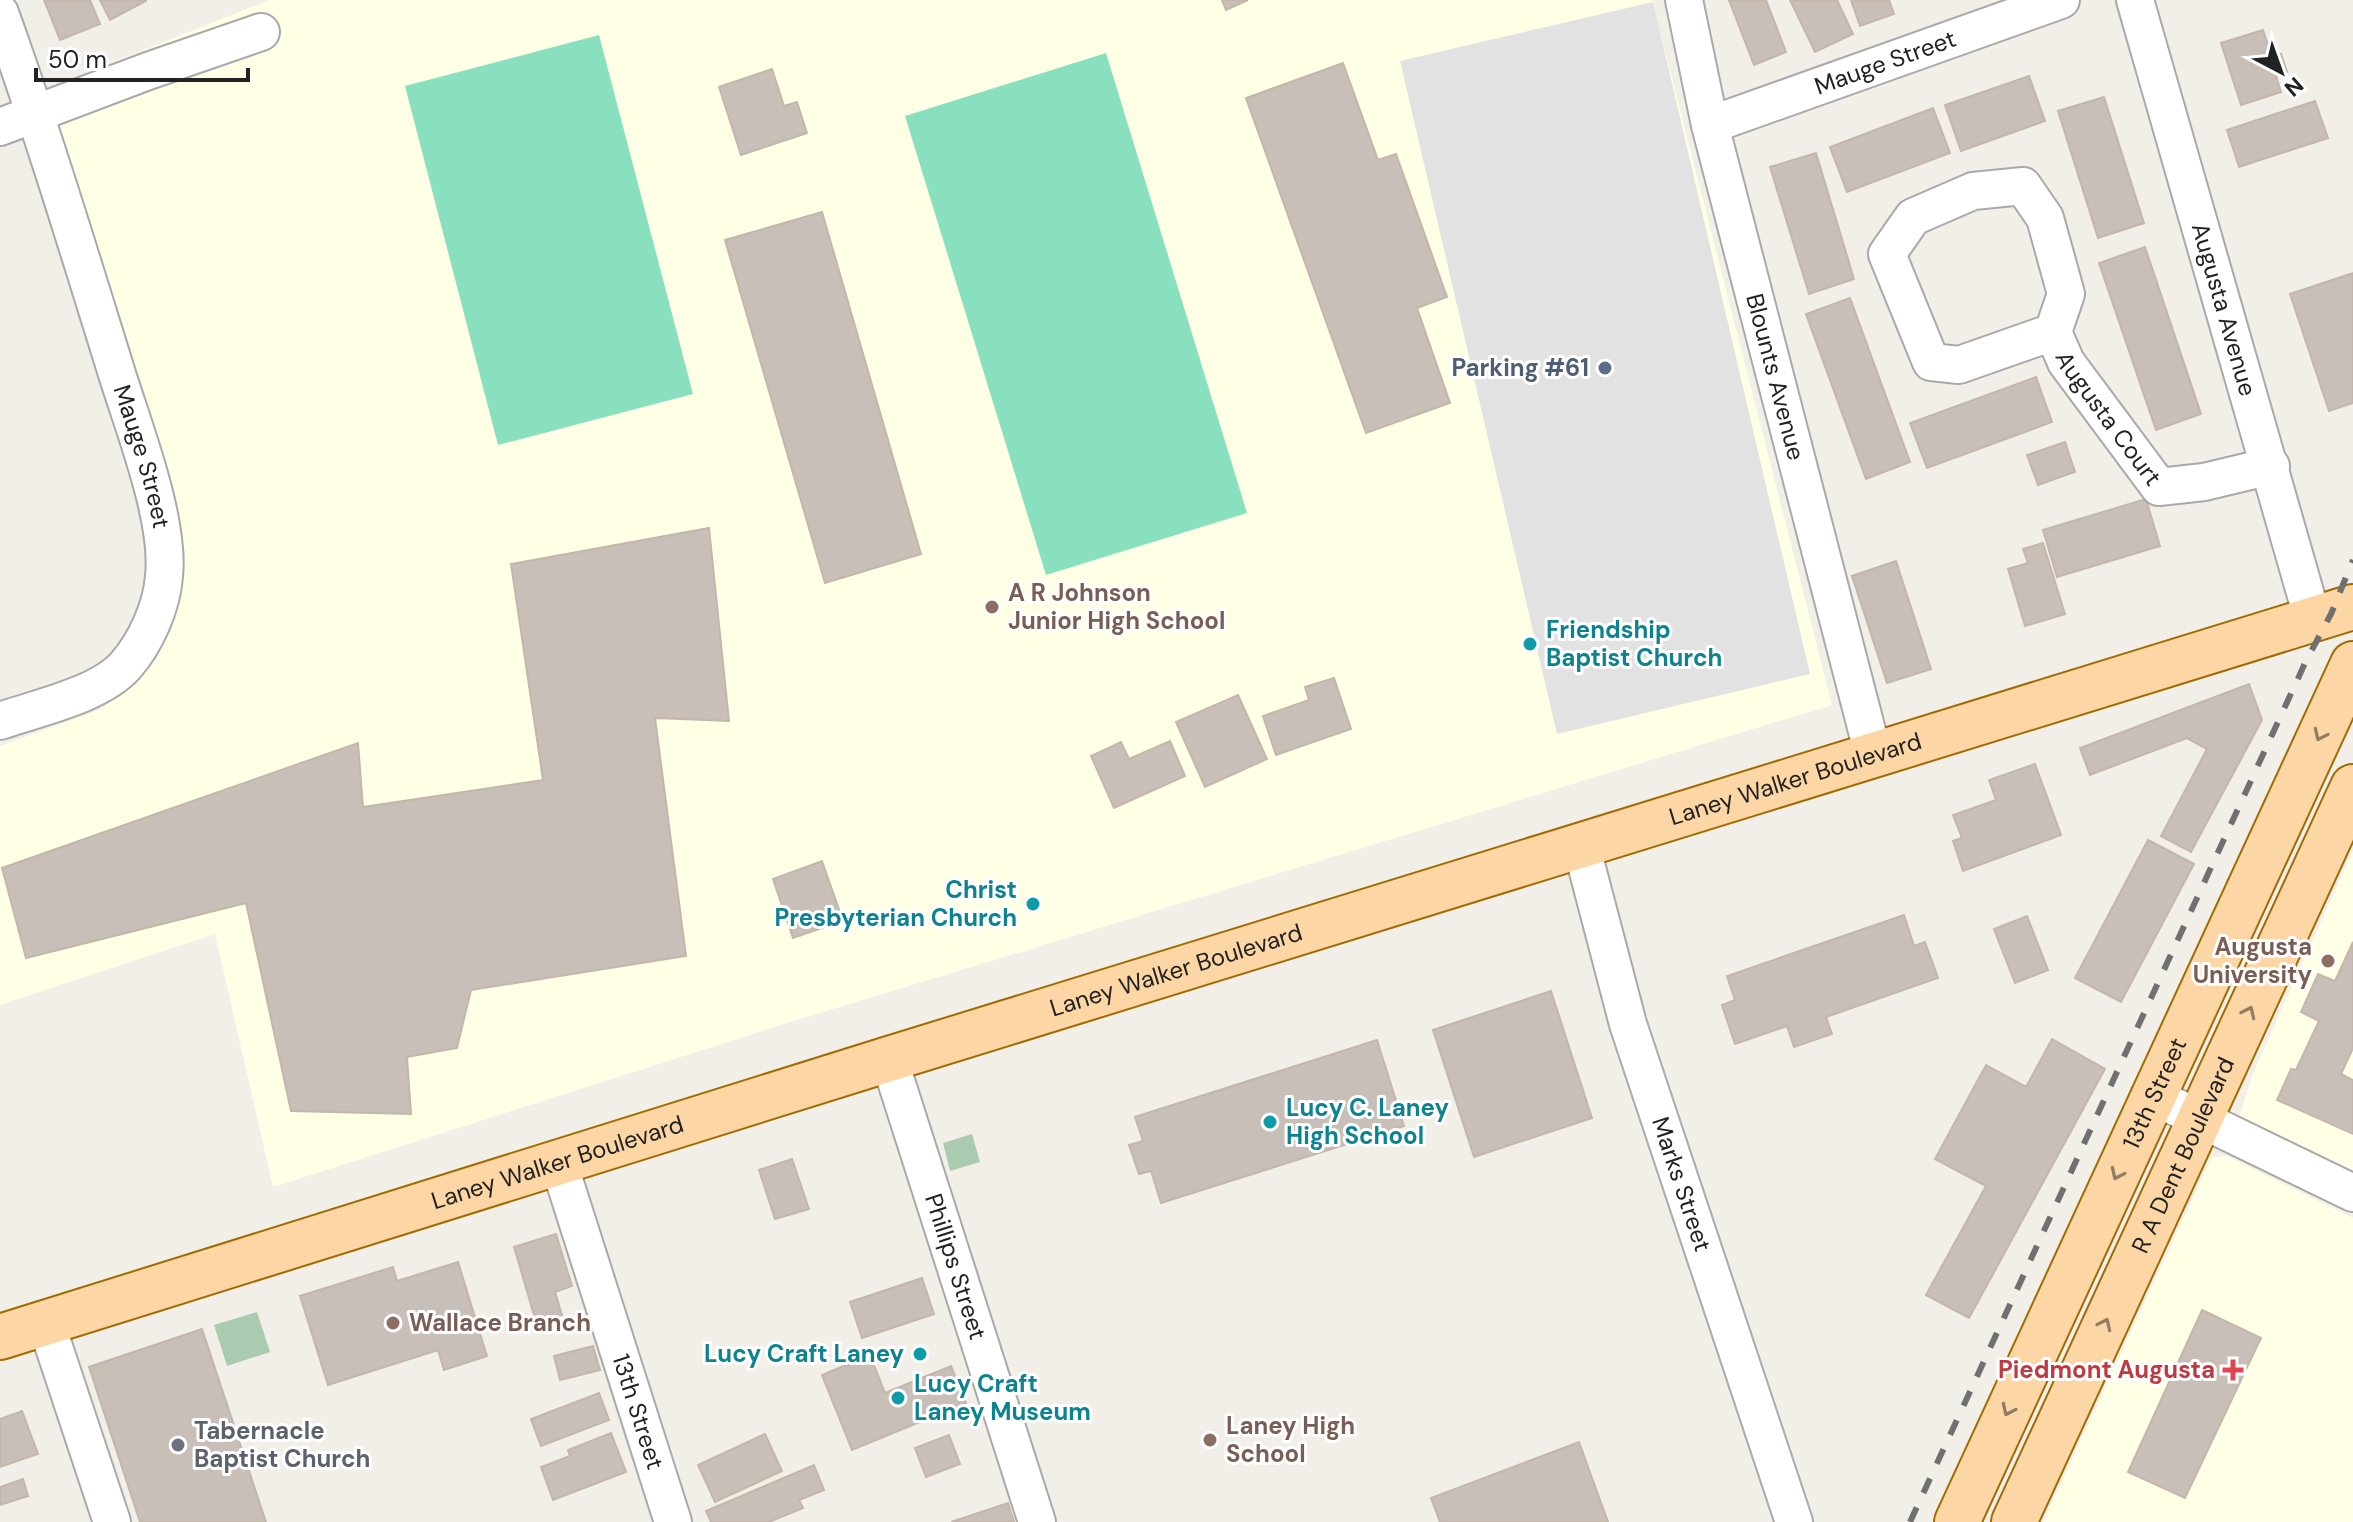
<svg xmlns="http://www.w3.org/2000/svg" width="2353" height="1522" font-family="'DM Sans',sans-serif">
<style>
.education{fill:#ffffe5}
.cemetery{fill:#aacbaf}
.pitch{fill:#88e0be}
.parking{fill:#e2e2e2}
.building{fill:#c7bfb8;stroke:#c4b6ab;stroke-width:2}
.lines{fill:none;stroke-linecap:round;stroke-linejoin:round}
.minor-casing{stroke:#a9a9a9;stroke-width:40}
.major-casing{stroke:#a06b00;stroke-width:48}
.minor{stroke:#fff;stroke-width:36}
.major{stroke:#fcd6a4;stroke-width:44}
.rail{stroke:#707070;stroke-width:6;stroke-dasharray:16 16;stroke-linecap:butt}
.oneway{stroke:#8f7c63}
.service-dot{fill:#5c6f8a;stroke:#fff;stroke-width:3}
.education-dot{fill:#8d6e63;stroke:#fff;stroke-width:3}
.culture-dot{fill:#0f9aa8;stroke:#fff;stroke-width:3}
.health-dot{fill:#e0444e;stroke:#fff;stroke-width:3}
.worship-dot{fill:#6b7280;stroke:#fff;stroke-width:3}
.labels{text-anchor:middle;stroke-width:6;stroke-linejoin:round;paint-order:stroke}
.street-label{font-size:24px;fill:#222;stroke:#fff}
.service-label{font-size:24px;font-weight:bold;fill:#4e5e75;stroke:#fff;text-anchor:end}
.education-label{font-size:24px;font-weight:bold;fill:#785e54;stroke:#fff;text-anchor:start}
.culture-label{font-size:24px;font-weight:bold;fill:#0d838f;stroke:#fff;text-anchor:start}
.health-label{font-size:24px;font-weight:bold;fill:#be3a42;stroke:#fff;text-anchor:end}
.worship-label{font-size:24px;font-weight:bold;fill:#5b616d;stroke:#fff;text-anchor:start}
</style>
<rect width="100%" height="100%" fill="#f2efe9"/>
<g class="education">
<polygon points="269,0 1652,0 1832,705 784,1024 273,1187 215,934 0,1005 0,746 99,710 130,687 156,659 172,625 181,589 185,556 175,500 48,88"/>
<polygon points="2353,851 2353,1170 2239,1117 2254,1071"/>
<polygon points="2227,1156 2353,1218 2353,1522 2043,1522 2212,1157"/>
</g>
<g class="cemetery">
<polygon points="972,1134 980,1162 950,1171 943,1143"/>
<polygon points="257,1312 270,1352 227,1366 214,1325"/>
</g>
<g class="pitch">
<polygon points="599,35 693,394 498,445 405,86"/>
<polygon points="1106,53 1247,513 1046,575 905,116"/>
</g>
<polygon class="parking" points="1653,2 1810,674 1557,734 1400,61"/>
<g class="building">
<polygon points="44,0 90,0 100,24 60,40"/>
<polygon points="100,0 146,0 146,1 110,20"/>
<polygon points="1222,0 1248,0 1226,10"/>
<polygon points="1729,0 1766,0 1786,52 1754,65"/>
<polygon points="1790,0 1837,0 1853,34 1815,52"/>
<polygon points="1851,0 1889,0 1894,14 1860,26"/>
<polygon points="2263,30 2272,57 2281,54 2287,72 2276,76 2281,92 2241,105 2221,43"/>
<polygon points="1343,63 1378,160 1396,154 1447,297 1417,308 1450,403 1366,433 1246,98"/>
<polygon points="772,69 784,106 797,102 807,133 741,155 719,87"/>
<polygon points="2029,76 2045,121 1961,151 1945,105"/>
<polygon points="2104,97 2144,223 2098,238 2058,111"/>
<polygon points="2315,101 2328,138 2239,167 2227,130"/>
<polygon points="1933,108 1950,153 1847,192 1830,147"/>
<polygon points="1816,153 1854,279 1809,294 1770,167"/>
<polygon points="822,212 921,554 825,583 725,240"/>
<polygon points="2145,247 2201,414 2156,430 2099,263"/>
<polygon points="2353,273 2353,403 2329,411 2290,294"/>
<polygon points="1850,298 1910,462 1866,479 1806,314"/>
<polygon points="2036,377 2052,422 1927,468 1910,423"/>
<polygon points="2065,442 2075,472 2038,485 2027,455"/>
<polygon points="2146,499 2160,546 2057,577 2043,530"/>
<polygon points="709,528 729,721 655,718 686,956 471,990 457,1048 407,1057 411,1114 291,1111 246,903 26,958 2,868 358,743 363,807 543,780 511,564"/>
<polygon points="2043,543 2065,614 2025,626 2008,569 2028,563 2023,549"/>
<polygon points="1896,561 1931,669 1887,683 1852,576"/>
<polygon points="1334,678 1351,729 1276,755 1263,716 1309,700 1305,687"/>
<polygon points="2249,684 2262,720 2191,852 2161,836 2207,749 2187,738 2090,775 2080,748"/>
<polygon points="1238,695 1267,759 1205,787 1176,722"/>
<polygon points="1170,741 1185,776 1114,808 1091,756 1121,742 1129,759"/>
<polygon points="2035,764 2061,835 1963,871 1953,841 1962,838 1953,815 1996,800 1989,780"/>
<polygon points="2148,840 2194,864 2121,1002 2075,978"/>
<polygon points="822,861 843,921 793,938 773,879"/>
<polygon points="1904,915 1914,946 1925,942 1938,978 1826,1017 1832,1034 1794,1047 1787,1026 1735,1044 1722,1005 1735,1000 1727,976"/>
<polygon points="2027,916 2048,970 2015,983 1994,929"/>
<polygon points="2353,942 2353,1048 2341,1074 2353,1080 2353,1134 2277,1100 2291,1069 2296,1070 2319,1021 2301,1012 2318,974 2335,981"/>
<polygon points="1551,991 1592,1118 1474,1157 1433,1030"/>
<polygon points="2052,1039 2105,1069 1969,1318 1926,1295 1986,1186 1935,1159 1986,1065 2026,1087"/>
<polygon points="1377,1040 1404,1126 1161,1203 1151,1171 1139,1174 1129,1145 1143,1141 1135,1117"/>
<polygon points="792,1159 809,1209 775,1219 759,1170"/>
<polygon points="556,1234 572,1286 555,1292 562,1315 536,1322 514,1247"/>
<polygon points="458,1262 487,1356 444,1370 438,1350 328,1385 300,1296 393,1267 397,1281"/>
<polygon points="922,1278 934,1314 862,1338 850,1302"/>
<polygon points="2202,1310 2261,1338 2185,1498 2128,1472"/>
<polygon points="202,1329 266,1522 140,1522 89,1367"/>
<polygon points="593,1346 600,1370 560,1380 554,1356"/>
<polygon points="870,1355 885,1393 951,1366 966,1403 852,1450 822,1375"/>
<polygon points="599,1393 609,1420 541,1446 531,1419"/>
<polygon points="22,1411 38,1454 0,1467 0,1419"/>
<polygon points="611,1433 626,1472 553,1500 541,1467 570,1456 568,1450"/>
<polygon points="765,1434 782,1471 715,1502 698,1465"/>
<polygon points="949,1435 960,1464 926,1477 915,1448"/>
<polygon points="1579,1442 1608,1522 1440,1522 1431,1498"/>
<polygon points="814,1465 824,1490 799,1500 803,1508 769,1522 711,1522 706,1511"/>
<polygon points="23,1479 28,1496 0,1505 0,1487"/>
<polygon points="1008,1503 1014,1522 951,1522"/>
</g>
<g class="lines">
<defs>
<g id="minor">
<path id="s1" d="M 1684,0 L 1710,125 L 1873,754"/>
<path id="s2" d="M 2135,0 L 2313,620"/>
<path id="s3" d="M 0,13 C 43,133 80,255 118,377 C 135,431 170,521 164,576 C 162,606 146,642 126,665 C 100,695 37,708 0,721"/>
<path id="s4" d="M 1710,125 L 2061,0"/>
<polyline points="0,127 148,71 261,32"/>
<path id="s5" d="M 2053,332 L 1959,365 L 1931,362 L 1887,254 L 1913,217 L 1973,191 L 2023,186 L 2045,218 L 2066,294 L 2053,332 L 2066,362 L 2159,487 L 2204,482 L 2271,466"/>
<path id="s6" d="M 1581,845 L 1628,1024 L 1794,1522"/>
<path id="s7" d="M 889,1059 L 1037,1522"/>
<polyline points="2153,1096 2353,1193"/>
<path id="s8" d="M 559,1164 L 673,1522"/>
<polyline points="46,1323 112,1522"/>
</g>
<g id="major">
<path id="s9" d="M 0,1337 L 889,1059 L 2353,607"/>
<path id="s10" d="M 1957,1522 L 2353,664"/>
<path id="s11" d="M 2014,1522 L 2353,787"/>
</g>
</defs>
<use href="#minor" class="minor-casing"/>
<use href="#major" class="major-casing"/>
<use href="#minor" class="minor"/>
<use href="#major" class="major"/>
<polyline class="rail" points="1910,1522 2306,661 2331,614 2353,560"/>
</g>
<defs><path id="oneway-chevron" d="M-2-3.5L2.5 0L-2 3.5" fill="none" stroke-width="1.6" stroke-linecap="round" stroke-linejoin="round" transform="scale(2)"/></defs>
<g class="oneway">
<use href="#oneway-chevron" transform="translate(2320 735) rotate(115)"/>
<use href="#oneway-chevron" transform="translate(2249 1012) rotate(-65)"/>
<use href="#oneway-chevron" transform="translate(2117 1174) rotate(115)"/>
<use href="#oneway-chevron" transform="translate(2105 1324) rotate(-65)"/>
<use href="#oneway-chevron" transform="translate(2008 1410) rotate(115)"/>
</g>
<circle class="service-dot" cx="1605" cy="368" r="8"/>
<g class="education-dot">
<circle cx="992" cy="607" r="8"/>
<circle cx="2328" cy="961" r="8"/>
<circle cx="393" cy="1323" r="8"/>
<circle cx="1210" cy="1440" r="8"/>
</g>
<g class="culture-dot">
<circle cx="1530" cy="644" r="8"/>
<circle cx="1033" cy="904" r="8"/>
<circle cx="1270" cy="1122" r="8"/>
<circle cx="920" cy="1354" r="8"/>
<circle cx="898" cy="1398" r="8"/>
</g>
<path class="health-dot" d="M2229 1358h8v8h8v8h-8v8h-8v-8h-8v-8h8z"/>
<circle class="worship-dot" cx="178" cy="1445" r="8"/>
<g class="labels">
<g class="street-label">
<text dy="8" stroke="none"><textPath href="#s4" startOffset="186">Mauge Street</textPath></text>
<text dy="8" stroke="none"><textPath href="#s2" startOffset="322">Augusta Avenue</textPath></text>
<text dy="8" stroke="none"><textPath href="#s1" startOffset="388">Blounts Avenue</textPath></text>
<text dy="8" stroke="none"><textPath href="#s5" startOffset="666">Augusta Court</textPath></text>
<text dy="8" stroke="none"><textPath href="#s3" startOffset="466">Mauge Street</textPath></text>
<text dy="8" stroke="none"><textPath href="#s9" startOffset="1880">Laney Walker Boulevard</textPath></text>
<text dy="8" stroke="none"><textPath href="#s9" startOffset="1232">Laney Walker Boulevard</textPath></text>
<text dy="8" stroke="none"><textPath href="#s10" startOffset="472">13th Street</textPath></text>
<text dy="8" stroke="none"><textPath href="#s11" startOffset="404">R A Dent Boulevard</textPath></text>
<text dy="8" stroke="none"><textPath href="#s9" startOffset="584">Laney Walker Boulevard</textPath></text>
<text dy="8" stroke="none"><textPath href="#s6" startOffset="354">Marks Street</textPath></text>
<text dy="8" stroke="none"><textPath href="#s7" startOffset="218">Phillips Street</textPath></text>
<text dy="8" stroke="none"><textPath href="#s8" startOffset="260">13th Street</textPath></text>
</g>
<g class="service-label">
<text x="1589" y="376">Parking #61</text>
</g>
<g class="education-label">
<text x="1008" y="601">A R Johnson<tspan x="1008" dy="28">Junior High School</tspan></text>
<text x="2312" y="955" text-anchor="end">Augusta<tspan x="2312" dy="28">University</tspan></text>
<text x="409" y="1331">Wallace Branch</text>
<text x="1226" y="1434">Laney High<tspan x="1226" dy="28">School</tspan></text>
</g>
<g class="culture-label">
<text x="1546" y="638">Friendship<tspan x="1546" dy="28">Baptist Church</tspan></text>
<text x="1017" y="898" text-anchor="end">Christ<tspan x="1017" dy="28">Presbyterian Church</tspan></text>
<text x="1286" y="1116">Lucy C. Laney<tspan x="1286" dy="28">High School</tspan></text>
<text x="904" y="1362" text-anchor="end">Lucy Craft Laney</text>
<text x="914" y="1392">Lucy Craft<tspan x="914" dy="28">Laney Museum</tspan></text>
</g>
<g class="health-label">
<text x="2215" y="1378">Piedmont Augusta</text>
</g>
<g class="worship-label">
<text x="194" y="1439">Tabernacle<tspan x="194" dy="28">Baptist Church</tspan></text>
</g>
</g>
<g transform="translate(2281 72) rotate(139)" stroke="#ffffff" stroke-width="6" paint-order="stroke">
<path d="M0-6L14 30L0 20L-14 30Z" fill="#222222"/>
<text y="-12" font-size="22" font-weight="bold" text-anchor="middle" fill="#222222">N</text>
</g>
<path d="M36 68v12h212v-12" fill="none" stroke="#222222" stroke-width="4"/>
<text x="48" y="68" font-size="24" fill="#222222" stroke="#ffffff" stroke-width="6" paint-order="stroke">50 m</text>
</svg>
